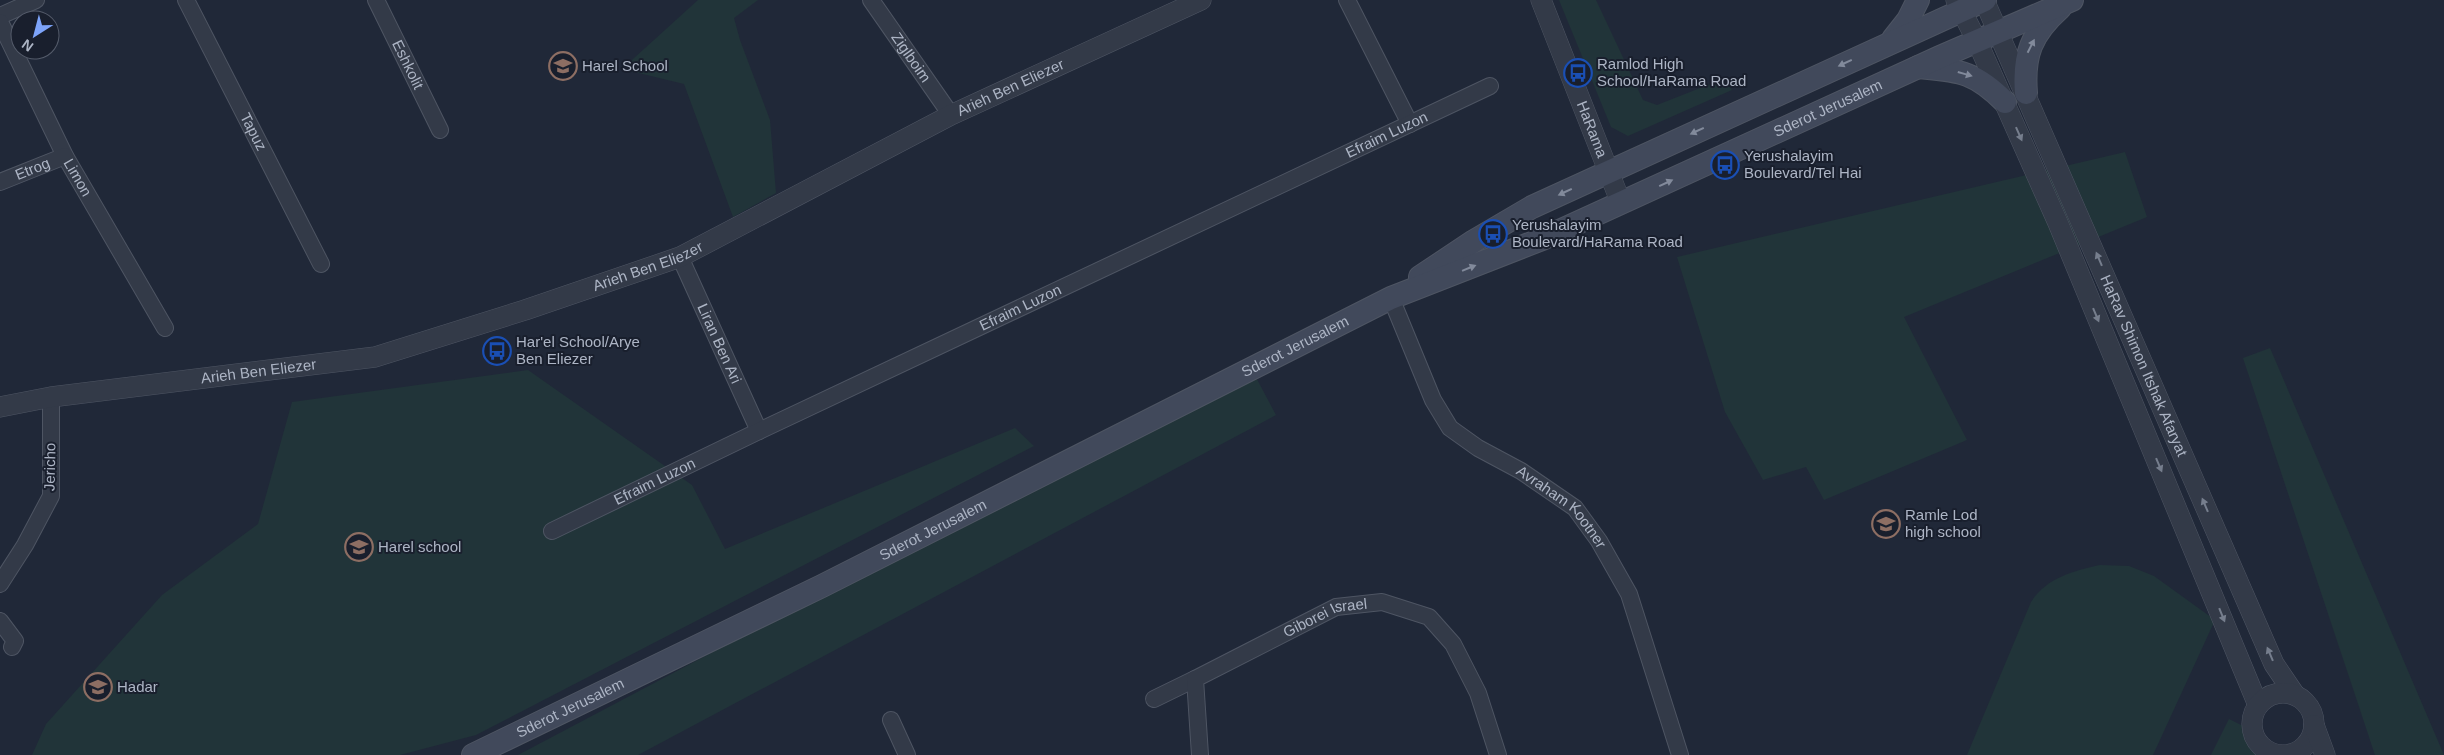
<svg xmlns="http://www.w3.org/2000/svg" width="2444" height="755" font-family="Arial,sans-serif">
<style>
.green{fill:#213439}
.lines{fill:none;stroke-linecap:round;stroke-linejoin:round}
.minor-casing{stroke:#4e5563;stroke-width:18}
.tertiary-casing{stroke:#4e5563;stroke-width:21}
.secondary-casing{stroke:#4e5563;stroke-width:24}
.minor{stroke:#333a48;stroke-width:16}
.tertiary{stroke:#333a48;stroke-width:20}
.secondary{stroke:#41495b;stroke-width:22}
.oneway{fill:#828a9b}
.oneway2{fill:#767e8d}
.labels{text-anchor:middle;stroke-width:4;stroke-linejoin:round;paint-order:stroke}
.street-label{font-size:15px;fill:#adb5c5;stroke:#191f2d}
.poi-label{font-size:15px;fill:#adb5c5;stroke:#191f2d;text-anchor:start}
</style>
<rect width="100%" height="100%" fill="#202838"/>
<g class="green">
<polygon points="698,0 758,0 734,18 740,40 770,120 776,193 733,217 684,84 622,69"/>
<polygon points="1559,0 1596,0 1643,100 1657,105 1723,79 1732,90 1628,136 1611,127"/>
<polygon points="2125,152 2147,217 1904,317 1967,440 1824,500 1806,467 1763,480 1725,412 1677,257"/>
<polygon points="2270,348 2444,755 2375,755 2243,358"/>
<polygon points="1251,368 1276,415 638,755 518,755"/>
<polygon points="528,370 692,485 725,549 1015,428 1034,446 476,735 400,755 32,755 46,724 162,595 258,524 292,402"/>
<path d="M 2100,565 L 2129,566 L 2154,576 L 2215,620 L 2153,755 L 1967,755 L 2031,602 C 2046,578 2073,571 2100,565 Z"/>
<polygon points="2229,719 2243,726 2261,755 2211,755"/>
</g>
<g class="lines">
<defs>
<g id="minor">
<path id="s1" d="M 186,0 L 321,264"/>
<path id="s2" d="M 376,0 L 440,130"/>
<path id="s3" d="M 871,0 L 951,115"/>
<polyline points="1347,0 1410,124"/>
<polyline points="0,16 36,0"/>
<path id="s4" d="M 0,22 L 65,156 L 165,328"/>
<path id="s5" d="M 0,182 L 65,156"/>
<path id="s6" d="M 680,257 L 759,431"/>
<path id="s7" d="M 1391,298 L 1433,400 L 1450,428 L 1478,448 L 1521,471 L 1575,508 L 1599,541 L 1629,594 L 1680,755"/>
<path id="s8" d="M 552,531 L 759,431 L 1490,86"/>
<polyline points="0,584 25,545 51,496 51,397"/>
<polyline points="0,621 15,641 12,647"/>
<polyline points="1154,699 1195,679"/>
<polyline points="891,720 907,755"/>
<path id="s9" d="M 1200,755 L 1195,679 L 1336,607 L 1382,602 L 1429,617 L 1453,644 L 1478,693 L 1498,755"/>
</g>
<g id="tertiary">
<path id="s10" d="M 1541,0 L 1621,203"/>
<polyline points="1956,0 1977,41 2058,223 2258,705"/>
<path id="s11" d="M 1984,0 L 2274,664 L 2295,695"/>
<path id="s12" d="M 0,407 L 51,397 L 375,357 L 525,310 L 680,257 L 951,115 L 1201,0"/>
<circle cx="2283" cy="724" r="31"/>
<polyline points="2314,725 2325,755"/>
</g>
<g id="secondary">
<polyline points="1893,39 1908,20 1918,0"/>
<path d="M 1918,67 C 1960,71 1974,71 2005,102"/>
<path d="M 2026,93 C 2023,55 2031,34 2060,8"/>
<polyline points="1420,277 1474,241 1532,207 1985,0"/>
<path id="s13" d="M 473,755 L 822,586 L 1391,298 L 1542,239 L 1940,57 L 2072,0"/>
</g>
</defs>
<use href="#minor" class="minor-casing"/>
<use href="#tertiary" class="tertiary-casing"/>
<use href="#secondary" class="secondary-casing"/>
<use href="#minor" class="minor"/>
<use href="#tertiary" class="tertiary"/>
<use href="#secondary" class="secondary"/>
</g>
<defs><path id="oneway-solid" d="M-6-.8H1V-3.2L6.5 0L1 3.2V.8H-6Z" transform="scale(1.25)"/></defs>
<g class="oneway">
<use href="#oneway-solid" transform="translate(2031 46) rotate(-63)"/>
<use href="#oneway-solid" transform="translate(1845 63) rotate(155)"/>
<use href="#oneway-solid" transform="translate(1965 74) rotate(16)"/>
<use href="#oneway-solid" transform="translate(1697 131) rotate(155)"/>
<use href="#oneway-solid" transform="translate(1666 183) rotate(-25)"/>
<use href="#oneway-solid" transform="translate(1565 192) rotate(155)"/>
<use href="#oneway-solid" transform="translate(1469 268) rotate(-22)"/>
</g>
<g class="oneway2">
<use href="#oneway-solid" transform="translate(2019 134) rotate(66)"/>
<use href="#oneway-solid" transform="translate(2099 259) rotate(-113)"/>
<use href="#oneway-solid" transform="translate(2096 315) rotate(67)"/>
<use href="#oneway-solid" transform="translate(2159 465) rotate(67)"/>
<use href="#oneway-solid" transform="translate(2205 505) rotate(-113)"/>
<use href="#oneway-solid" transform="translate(2222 615) rotate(68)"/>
<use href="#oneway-solid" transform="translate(2270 654) rotate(-113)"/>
</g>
<defs>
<symbol id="school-ring" viewBox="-11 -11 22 22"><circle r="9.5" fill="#191f2d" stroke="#8d6e63" stroke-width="1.5"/><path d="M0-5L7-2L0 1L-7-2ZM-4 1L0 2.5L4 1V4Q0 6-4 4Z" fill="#8d6e63"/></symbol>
<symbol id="bus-ring" viewBox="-11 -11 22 22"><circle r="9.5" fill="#191f2d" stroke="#1a4fb4" stroke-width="1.5"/><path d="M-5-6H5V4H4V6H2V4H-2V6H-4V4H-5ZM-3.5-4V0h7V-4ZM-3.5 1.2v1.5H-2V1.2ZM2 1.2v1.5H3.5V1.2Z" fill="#1a4fb4"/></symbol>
</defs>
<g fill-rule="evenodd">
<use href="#school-ring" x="547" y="50" width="32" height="32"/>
<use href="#bus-ring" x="1562" y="57" width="32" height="32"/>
<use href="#bus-ring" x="1709" y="149" width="32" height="32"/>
<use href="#bus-ring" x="1477" y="218" width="32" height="32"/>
<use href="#bus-ring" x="481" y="335" width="32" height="32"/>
<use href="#school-ring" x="1870" y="508" width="32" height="32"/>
<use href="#school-ring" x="343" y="531" width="32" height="32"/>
<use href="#school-ring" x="82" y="671" width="32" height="32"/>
</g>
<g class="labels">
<g class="street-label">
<text dy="5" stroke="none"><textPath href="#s3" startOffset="70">Ziglboim</textPath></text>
<text dy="5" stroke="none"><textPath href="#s2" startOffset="72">Eshkolit</textPath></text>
<text dy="5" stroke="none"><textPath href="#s12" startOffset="1071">Arieh Ben Eliezer</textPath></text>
<text dy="5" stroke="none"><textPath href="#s13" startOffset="1502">Sderot Jerusalem</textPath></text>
<text dy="5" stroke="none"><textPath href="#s10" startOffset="139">HaRama</textPath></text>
<text dy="5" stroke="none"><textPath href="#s1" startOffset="148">Tapuz</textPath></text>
<text dy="5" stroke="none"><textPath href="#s8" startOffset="924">Efraim Luzon</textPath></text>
<text dy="5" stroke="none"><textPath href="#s5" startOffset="35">Etrog</textPath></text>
<text dy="5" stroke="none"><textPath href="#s4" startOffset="174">Limon</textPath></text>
<text dy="5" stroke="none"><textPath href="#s12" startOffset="666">Arieh Ben Eliezer</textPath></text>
<text dy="5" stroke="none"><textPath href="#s8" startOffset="519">Efraim Luzon</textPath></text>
<text dy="5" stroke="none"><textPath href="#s6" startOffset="95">Liran Ben Ari</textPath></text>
<text dy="5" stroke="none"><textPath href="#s13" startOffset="918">Sderot Jerusalem</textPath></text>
<text dy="5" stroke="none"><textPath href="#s11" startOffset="399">HaRav Shimon Itshak Afaryat</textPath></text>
<text dy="5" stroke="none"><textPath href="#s12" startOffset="261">Arieh Ben Eliezer</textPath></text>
<text transform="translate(50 467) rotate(-89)" y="5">Jericho</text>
<text dy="5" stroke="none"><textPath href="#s8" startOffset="114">Efraim Luzon</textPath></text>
<text dy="5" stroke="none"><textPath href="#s7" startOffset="281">Avraham Kootner</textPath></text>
<text dy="5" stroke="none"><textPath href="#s13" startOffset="512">Sderot Jerusalem</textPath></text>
<text dy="5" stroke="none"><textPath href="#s9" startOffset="221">Giborei Israel</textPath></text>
<text dy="5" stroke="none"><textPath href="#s13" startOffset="108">Sderot Jerusalem</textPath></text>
</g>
<g class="poi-label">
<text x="1597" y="69">Ramlod High<tspan x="1597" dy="17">School/HaRama Road</tspan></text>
<text x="582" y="71">Harel School</text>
<text x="1744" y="161">Yerushalayim<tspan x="1744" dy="17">Boulevard/Tel Hai</tspan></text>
<text x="1512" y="230">Yerushalayim<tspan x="1512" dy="17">Boulevard/HaRama Road</tspan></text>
<text x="516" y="347">Har'el School/Arye<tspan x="516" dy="17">Ben Eliezer</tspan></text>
<text x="1905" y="520">Ramle Lod<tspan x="1905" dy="17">high school</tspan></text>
<text x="378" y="552">Harel school</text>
<text x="117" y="692">Hadar</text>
</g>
</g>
<g transform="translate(35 35) rotate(216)"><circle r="24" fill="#191f2d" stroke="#545b6a"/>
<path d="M0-4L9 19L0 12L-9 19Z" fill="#7da4fa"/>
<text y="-8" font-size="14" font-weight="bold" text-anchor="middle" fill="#adb5c5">N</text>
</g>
</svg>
